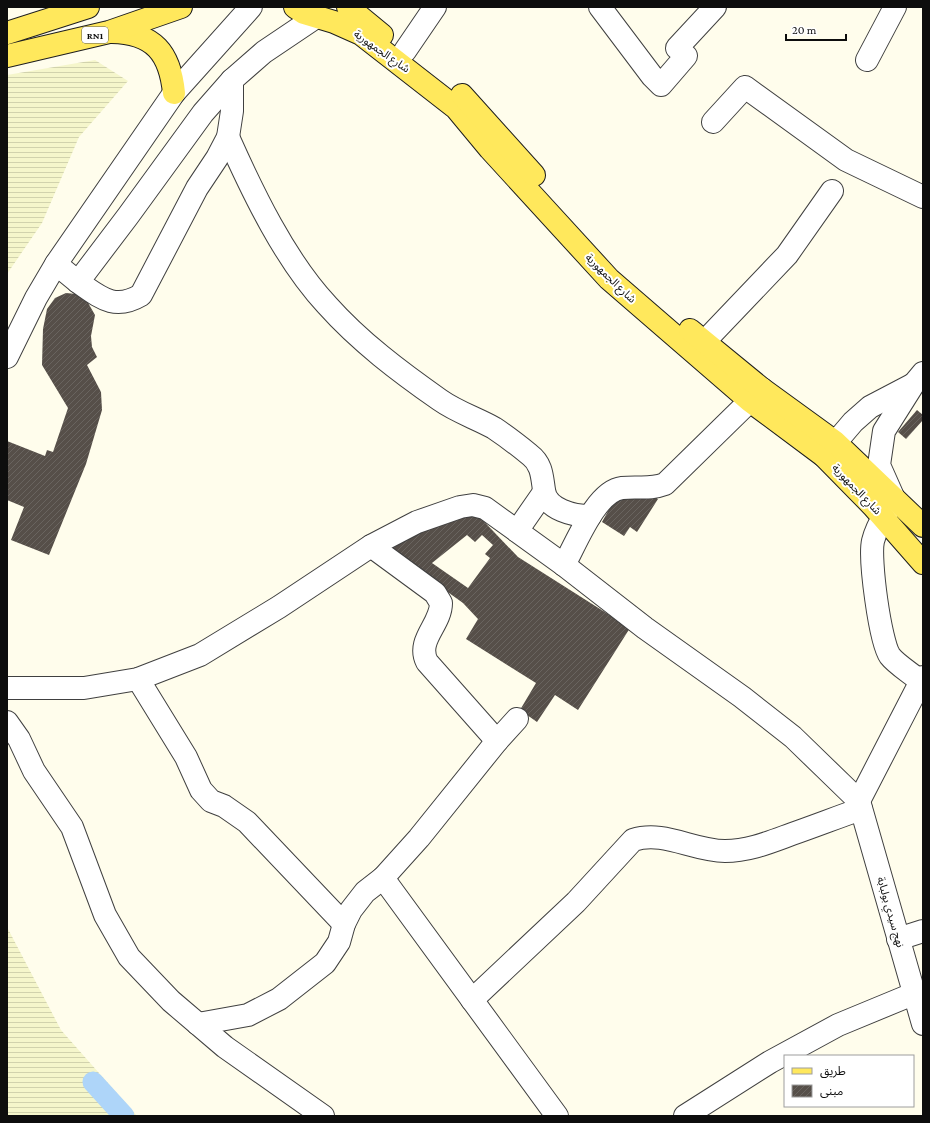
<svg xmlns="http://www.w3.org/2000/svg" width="930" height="1123" font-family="'Crimson Pro','Noto Sans Arabic',serif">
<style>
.farmland{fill:url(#farmland-rules)}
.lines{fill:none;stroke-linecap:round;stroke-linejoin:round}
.canal{stroke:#aed5f9;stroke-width:21}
.building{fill:url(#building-hatch);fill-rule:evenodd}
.minor-casing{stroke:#404040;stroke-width:24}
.major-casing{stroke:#1e1e1e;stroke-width:24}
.minor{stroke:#fff;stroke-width:22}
.major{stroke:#ffe85c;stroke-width:22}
.labels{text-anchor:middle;stroke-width:4;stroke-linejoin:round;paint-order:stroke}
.shield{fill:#fff;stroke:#565656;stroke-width:1}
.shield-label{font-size:10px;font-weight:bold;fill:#0d0d0d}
.street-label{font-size:11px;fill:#0d0d0d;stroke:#fff}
</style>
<defs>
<pattern id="farmland-rules" width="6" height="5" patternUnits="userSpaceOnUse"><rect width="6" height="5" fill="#f5f6cb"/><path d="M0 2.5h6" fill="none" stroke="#d1d2ad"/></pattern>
<pattern id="building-hatch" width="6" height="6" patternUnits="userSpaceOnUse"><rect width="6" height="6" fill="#564f49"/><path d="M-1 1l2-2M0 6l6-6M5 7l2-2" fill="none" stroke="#69645f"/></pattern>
</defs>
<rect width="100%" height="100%" fill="#fffdec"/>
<g class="farmland">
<polygon points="95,60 128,81 79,137 42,223 7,274 7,75"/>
<polygon points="7,927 61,1030 137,1116 7,1116"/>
</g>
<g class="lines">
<polyline class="canal" points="93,1082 124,1116"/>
</g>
<g class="building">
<polygon points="66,293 76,294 87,301 95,315 91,336 92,347 97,357 87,365 101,392 102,410 86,464 49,555 11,540 24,507 7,500 7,441 45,456 47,450 53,452 68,408 42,365 43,329 47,309 55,298"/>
<polygon points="917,410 923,415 923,420 906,439 898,432"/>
<polygon points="651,494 658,499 637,532 630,527 624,536 602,522 617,495"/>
<path d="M 473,510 L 518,557 L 630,628 L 578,710 L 555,695 L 537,722 L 520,710 L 536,683 L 466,639 L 478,619 L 463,603 L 410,565 L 387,545 ZM 467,535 L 475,542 L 482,535 L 493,545 L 485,554 L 490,558 L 468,588 L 432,563 Z"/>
</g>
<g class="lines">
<defs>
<g id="minor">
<polyline points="600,7 652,76 661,85 686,56 677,48 715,7"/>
<polyline points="405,51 435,7"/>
<polyline points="867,60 895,7"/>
<polyline points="713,122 745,87 846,160 923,197"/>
<path d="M 228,137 C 253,193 285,260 327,305 C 360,342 400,372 440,400 C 457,412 476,418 494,428 C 506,436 519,446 530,455 C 542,464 542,477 544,490 C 546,510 575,516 590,516"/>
<polyline points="56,264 78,282 128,216 203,113 232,80 264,52 316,17"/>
<path d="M 78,282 C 100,297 114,311 141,295 L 197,188 L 217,158 L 228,137 L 232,111 L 232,80"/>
<polyline points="704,342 787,255 832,191"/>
<polyline points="7,357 36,298 56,264 174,93 251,7"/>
<polyline points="824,456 853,422 870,407 912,385"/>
<polyline points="517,531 544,492"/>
<path d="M 371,546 L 435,593 L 441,603 C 441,625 416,640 427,662 L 497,741"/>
<path d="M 564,565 C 576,544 596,491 622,488 C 639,486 649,490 665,484 L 762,389"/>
<polyline points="138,679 186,757 201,790 211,801 224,806 247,822 344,924"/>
<path d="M 920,681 C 912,674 896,664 890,656 C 880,642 869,558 873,541 C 877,525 885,513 895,501 L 879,465 L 884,431 L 913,385 L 923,373"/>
<polyline points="7,688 84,688 138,679 200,655 279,607 371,546 417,522 460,507 473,505 485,508 564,565 645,628 742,697 793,737 859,801 923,1024"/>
<polyline points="7,722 19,739 34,771 72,827 105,915 129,957 171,1001 225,1047 323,1116"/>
<polyline points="859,801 923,677"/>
<polyline points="383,878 557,1116"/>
<polyline points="898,939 923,931"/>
<path d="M 472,1000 L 576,902 L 633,840 C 664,830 693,851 725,851 C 749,851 770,842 792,834 C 815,826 838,817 861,809"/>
<polyline points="198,1024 248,1015 279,999 325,963 339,942 344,924 351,910 365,892 383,878 419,838 497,741 517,719"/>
<polyline points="685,1116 770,1062 838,1025 913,994"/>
</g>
<g id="major">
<polyline points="295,7 304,13 334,22 361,34 456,108 490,149 609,279 750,401 824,456 873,506 923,563"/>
<polyline points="348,7 382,35"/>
<path d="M 112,32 C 154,33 170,53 174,93"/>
<polyline points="7,33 88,7"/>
<polyline points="7,56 109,32 181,7"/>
<polyline points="462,95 534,175"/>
<polyline points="690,330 762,389 835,442 923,526"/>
</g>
</defs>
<use href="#minor" class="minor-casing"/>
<use href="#major" class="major-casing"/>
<use href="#minor" class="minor"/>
<use href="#major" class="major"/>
</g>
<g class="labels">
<rect class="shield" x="82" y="27" width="26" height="16" rx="3"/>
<g class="shield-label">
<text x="95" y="39">RN1</text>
</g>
<g class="street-label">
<text transform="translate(382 51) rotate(35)" y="4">شارع الجمهورية</text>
<text transform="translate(611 278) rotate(44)" y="4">شارع الجمهورية</text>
<text transform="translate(857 489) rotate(46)" y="4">شارع الجمهورية</text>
<text transform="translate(891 912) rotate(74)" y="4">نهج سيدي بولبابة</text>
</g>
</g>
<rect width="930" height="1123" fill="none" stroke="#0d0d0d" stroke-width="16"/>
<rect x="784" y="1055" width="130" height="52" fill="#ffffff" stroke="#9e9e9e"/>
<rect x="792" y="1068" width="20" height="6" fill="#ffe85c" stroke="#9e9e9e"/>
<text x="820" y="1075" font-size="12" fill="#0d0d0d">طريق</text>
<rect x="792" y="1085" width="20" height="12" fill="url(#building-hatch)" stroke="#9e9e9e"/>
<text x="820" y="1095" font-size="12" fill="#0d0d0d">مبنى</text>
<path d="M786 34v6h60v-6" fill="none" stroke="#0d0d0d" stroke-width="2"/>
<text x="792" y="34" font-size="12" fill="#0d0d0d" stroke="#ffffff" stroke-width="3" paint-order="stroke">20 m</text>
</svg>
